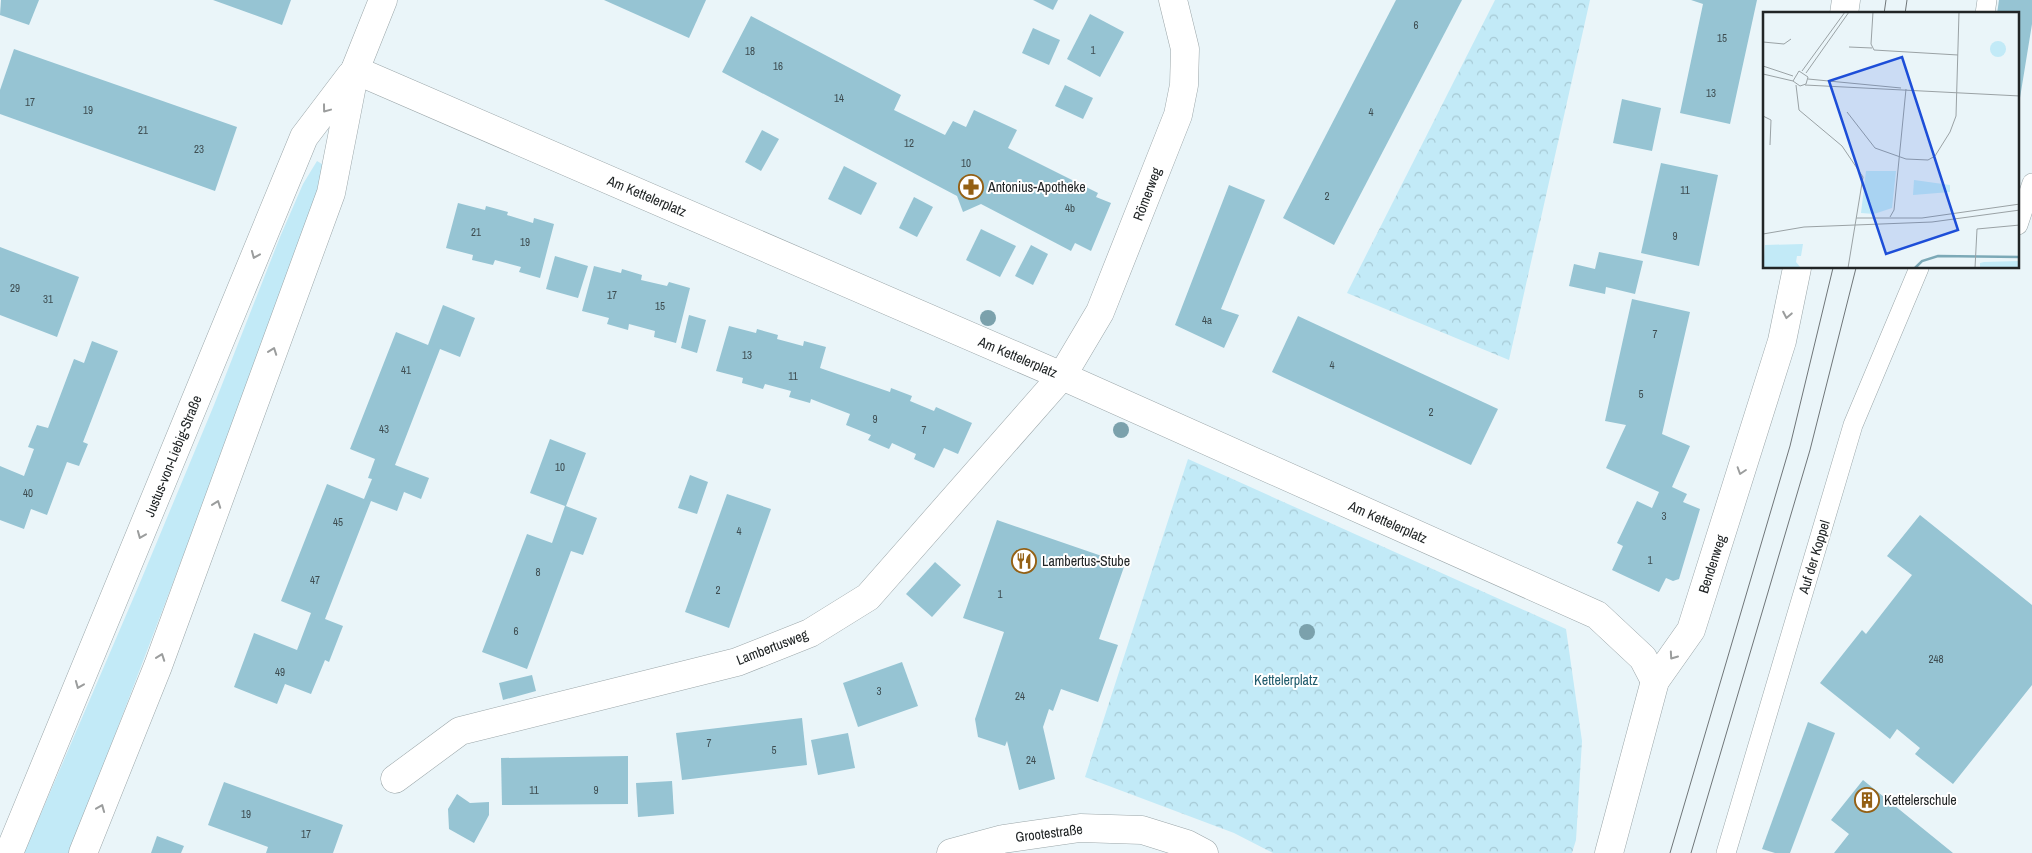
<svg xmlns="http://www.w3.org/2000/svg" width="2032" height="853" font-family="'Archivo Narrow',sans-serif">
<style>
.grass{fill:#c2eaf7}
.park{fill:url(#park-crowns)}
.building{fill:#96c4d3}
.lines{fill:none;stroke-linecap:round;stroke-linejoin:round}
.service-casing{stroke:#9ba6a9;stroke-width:20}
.minor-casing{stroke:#9ba6a9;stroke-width:29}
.tertiary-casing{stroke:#9ba6a9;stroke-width:29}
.secondary-casing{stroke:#9ba6a9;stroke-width:29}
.service{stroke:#fff;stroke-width:19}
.minor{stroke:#fff;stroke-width:28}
.tertiary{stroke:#fff;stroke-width:28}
.secondary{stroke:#fff;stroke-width:28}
.tram{stroke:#6f7578;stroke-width:1}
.tree{fill:#7ba1ac}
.oneway{stroke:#9b9d9d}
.labels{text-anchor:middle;stroke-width:4;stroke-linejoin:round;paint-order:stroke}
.number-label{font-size:11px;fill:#3e4d51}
.poi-label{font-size:14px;fill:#212526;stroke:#fff;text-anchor:start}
.street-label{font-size:14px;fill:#212526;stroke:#fff}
.park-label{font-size:14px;fill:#205c6d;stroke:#fff}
.inset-river{fill:none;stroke:#7ca9b7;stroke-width:2.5}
.inset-road{fill:none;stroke:#9aa2a5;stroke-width:1}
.view{fill:#1d4ed8;fill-opacity:0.15;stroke:#1d4ed8;stroke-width:2.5}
.inset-edge{fill:none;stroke:#212526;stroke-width:2.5}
</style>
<defs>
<pattern id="park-crowns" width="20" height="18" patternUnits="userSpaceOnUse" patternTransform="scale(1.25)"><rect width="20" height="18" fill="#c2eaf7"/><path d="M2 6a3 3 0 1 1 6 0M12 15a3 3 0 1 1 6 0" fill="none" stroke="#a6c9d4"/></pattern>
</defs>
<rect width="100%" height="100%" fill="#eaf5f9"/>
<polygon class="grass" points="317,161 322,164 324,170 276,312 70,853 24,853 139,585 214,405 280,237 303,184"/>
<g class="park">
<polygon points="1495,0 1590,0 1509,360 1347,293"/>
<polygon points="1188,459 1566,629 1582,741 1576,840 1572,853 1273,853 1234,833 1085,777"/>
</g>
<g class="building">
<polygon points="1,0 39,0 29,25 0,15"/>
<polygon points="213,0 291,0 282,25"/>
<polygon points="604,0 706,0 689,38"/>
<polygon points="1033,0 1058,0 1053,10"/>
<polygon points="1396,0 1462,0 1334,245 1283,218"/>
<polygon points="1691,0 1757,0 1730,124 1680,113 1703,4"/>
<polygon points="1999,0 2032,0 2032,24 2019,104 2018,14 1997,14"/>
<polygon points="1090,14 1124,32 1100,77 1067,59"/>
<polygon points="751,16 901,95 894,110 945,135 953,121 966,127 974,110 1017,130 1008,148 1098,193 1096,197 1111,203 1091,251 1075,243 1071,251 981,204 963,212 957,196 722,72"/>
<polygon points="1033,28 1060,40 1049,65 1022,53"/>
<polygon points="14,49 237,127 215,191 0,114 0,90"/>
<polygon points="1065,85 1093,98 1083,119 1055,106"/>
<polygon points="1622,99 1661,108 1652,151 1613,143"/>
<polygon points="762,130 779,139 761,171 745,162"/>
<polygon points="1661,163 1718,175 1699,266 1641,253"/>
<polygon points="844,166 877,183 861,215 828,199"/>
<polygon points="1229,185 1265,200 1221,309 1239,315 1224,348 1175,325"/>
<polygon points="914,197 933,207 917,237 899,228"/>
<polygon points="458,203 485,210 486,206 508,212 507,215 533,223 534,218 554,224 540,278 519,272 521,267 495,260 493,265 472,260 473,255 446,248"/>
<polygon points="981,229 1016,246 1000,277 966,260"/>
<polygon points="1031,245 1048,254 1033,285 1015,276"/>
<polygon points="0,247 79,277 57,337 0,315"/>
<polygon points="1599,252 1643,261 1635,294 1606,287 1605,294 1569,286 1574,264 1595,269"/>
<polygon points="555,256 588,266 578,298 546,289"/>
<polygon points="594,266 621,273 622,269 642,275 641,280 667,286 669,282 690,288 676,343 654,337 655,331 629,324 628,330 607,324 609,318 582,311"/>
<polygon points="1632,299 1690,312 1662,434 1690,446 1672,487 1687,494 1683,502 1700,509 1679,579 1673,581 1666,578 1659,592 1612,570 1623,546 1617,543 1637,501 1652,508 1659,492 1606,468 1626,425 1605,421"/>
<polygon points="443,305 475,318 460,357 440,349 395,465 429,478 421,499 404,492 397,511 371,501 325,619 343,626 329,662 325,660 311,694 285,684 277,704 234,687 254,633 297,650 311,613 281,601 327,484 364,499 372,479 368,478 375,459 350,449 396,332 428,345"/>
<polygon points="689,315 706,320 697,353 681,348"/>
<polygon points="1298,316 1498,409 1471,465 1272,372"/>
<polygon points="729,326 756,333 757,329 778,335 777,339 803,346 804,341 826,347 820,368 890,392 891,388 912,396 910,401 934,411 936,407 972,423 958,454 944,448 934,468 914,459 916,454 892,443 889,449 868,440 871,435 846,425 850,414 811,399 810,403 789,397 791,391 765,384 763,389 742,383 743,378 716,371"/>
<polygon points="92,341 118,351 83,442 88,444 79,466 67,462 47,515 31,509 24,529 0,520 0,466 24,476 34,449 28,447 37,425 48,428 74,359 84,363"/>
<polygon points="550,439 586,453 566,506 597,518 583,555 571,551 527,669 482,652 527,534 552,543 565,506 530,493"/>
<polygon points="690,475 708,482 697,514 678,508"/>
<polygon points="727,494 771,509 729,628 685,612"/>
<polygon points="1920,515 2032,605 2032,685 1953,784 1915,754 1920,748 1897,729 1890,739 1820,683 1862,630 1866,634 1912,575 1887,556"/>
<polygon points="997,520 1125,564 1099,639 1118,645 1098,702 1061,689 1053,711 1049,709 1043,727 1055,779 1019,790 1007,741 1005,746 978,737 975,719 1004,632 963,618"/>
<polygon points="935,562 961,585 932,617 906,594"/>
<polygon points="902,662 918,706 858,727 843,683"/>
<polygon points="532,675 536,691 503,700 499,683"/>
<polygon points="802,718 807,765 682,780 676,733"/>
<polygon points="1808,722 1835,733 1790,853 1775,853 1762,849"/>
<polygon points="848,733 855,768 818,775 811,740"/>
<polygon points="628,756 628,804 502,805 501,758"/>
<polygon points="1863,780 1953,853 1834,853 1849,834 1831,820"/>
<polygon points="672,781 674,814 638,817 636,783"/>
<polygon points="224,782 343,825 333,853 266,853 268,847 208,825"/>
<polygon points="457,794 470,803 489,802 489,815 474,843 449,829 448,809"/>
<polygon points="157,836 184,846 181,853 151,853"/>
</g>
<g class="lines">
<defs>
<g id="service">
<polyline points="1985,14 1987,0"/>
<polyline points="2018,225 2032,183"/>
<polyline points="1726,853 1853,425 1919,268"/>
</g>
<g id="minor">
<polyline points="1844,14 1846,0"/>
<polyline points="355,70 1062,376 1597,615 1643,658 1655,681"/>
<polyline points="395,779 460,731 737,662 810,633 868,597 1062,376 1100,312 1178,115 1184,85 1185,49 1173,0"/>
<polyline points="1609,853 1655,681 1691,630 1782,341 1797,268"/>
</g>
<polyline id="tertiary" points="951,853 1003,839 1080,828 1142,830 1187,844 1204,853"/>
<g id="secondary">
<polyline points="9,853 304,137 351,75"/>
<polyline points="83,853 158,666 331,193 355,70 383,0"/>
</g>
</defs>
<use href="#service" class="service-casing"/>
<use href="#minor" class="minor-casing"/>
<use href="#tertiary" class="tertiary-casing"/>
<use href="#secondary" class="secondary-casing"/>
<use href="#service" class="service"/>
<use href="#minor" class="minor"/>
<use href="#tertiary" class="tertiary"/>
<use href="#secondary" class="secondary"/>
<g class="tram">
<polyline points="1884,14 1886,0"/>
<polyline points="1905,14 1907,0"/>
<polyline points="1670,853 1790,446 1833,268"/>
<polyline points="1691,853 1810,450 1856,268"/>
</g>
</g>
<g class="tree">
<circle cx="988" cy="318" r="8"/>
<circle cx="1121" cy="430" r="8"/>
<circle cx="1307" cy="632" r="8"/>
</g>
<defs><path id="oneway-chevron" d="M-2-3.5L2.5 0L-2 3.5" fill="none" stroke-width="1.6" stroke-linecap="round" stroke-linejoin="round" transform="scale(1.25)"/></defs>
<g class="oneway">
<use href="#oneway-chevron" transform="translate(326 109) rotate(127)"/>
<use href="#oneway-chevron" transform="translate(255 255) rotate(113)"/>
<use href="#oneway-chevron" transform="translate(1787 315) rotate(101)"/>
<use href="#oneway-chevron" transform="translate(273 351) rotate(-70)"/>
<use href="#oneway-chevron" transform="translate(1741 471) rotate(108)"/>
<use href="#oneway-chevron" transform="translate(217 504) rotate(-70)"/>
<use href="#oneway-chevron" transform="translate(141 535) rotate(112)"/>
<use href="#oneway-chevron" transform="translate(1673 656) rotate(125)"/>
<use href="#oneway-chevron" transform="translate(161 657) rotate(-70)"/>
<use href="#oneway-chevron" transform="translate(79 685) rotate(112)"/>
<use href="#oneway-chevron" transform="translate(101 808) rotate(-68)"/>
</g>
<defs>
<symbol id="pharmacy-ring" viewBox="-11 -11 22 22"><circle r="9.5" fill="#fff" stroke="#946014" stroke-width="1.5"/><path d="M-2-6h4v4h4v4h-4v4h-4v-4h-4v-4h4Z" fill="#946014"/></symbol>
<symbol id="restaurant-ring" viewBox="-11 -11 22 22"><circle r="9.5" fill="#fff" stroke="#946014" stroke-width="1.5"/><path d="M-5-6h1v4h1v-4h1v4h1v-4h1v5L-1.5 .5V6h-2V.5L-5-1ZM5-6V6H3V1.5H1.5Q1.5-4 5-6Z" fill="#946014"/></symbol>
<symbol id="building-ring" viewBox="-11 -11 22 22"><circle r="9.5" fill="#fff" stroke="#946014" stroke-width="1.5"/><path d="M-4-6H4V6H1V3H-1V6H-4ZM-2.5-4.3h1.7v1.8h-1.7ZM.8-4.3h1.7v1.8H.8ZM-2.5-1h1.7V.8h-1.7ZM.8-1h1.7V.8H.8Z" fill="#946014"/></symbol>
</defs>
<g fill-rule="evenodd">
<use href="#pharmacy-ring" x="957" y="173" width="28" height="28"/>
<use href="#restaurant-ring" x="1010" y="547" width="28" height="28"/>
<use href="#building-ring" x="1853" y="786" width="28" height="28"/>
</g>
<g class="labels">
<g class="number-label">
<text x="1416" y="29">6</text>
<text x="1722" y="42">15</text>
<text x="1093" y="54">1</text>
<text x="750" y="55">18</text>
<text x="778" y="70">16</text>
<text x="1711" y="97">13</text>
<text x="839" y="102">14</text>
<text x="30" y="106">17</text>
<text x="88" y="114">19</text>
<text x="1371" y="116">4</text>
<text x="143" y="134">21</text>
<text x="909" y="147">12</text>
<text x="199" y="153">23</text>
<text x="966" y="167">10</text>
<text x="1685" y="194">11</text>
<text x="1327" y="200">2</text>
<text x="1070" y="212">4b</text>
<text x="476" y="236">21</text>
<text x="1675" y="240">9</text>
<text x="525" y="246">19</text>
<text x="15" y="292">29</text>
<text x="612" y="299">17</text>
<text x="48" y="303">31</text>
<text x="660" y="310">15</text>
<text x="1207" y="324">4a</text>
<text x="1655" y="338">7</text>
<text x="747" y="359">13</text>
<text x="1332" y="369">4</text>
<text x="406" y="374">41</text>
<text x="793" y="380">11</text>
<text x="1641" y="398">5</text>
<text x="1431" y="416">2</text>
<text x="875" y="423">9</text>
<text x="384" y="433">43</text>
<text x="924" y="434">7</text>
<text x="560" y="471">10</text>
<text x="28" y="497">40</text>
<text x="1664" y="520">3</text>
<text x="338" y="526">45</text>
<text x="739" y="535">4</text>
<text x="1650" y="564">1</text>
<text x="538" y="576">8</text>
<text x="315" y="584">47</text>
<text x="718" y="594">2</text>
<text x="1000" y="598">1</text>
<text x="516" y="635">6</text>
<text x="1936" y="663">248</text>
<text x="280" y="676">49</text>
<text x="879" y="695">3</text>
<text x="1020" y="700">24</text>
<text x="709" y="747">7</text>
<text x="774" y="754">5</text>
<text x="1031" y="764">24</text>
<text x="534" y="794">11</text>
<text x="596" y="794">9</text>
<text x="246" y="818">19</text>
<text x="306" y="838">17</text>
</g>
<g class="poi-label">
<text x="988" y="192">Antonius-Apotheke</text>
<text x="1042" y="566">Lambertus-Stube</text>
<text x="1884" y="805">Kettelerschule</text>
</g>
<g class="street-label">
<text transform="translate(1147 194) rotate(-69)" y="5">Römerweg</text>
<text transform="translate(647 196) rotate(23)" y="5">Am Kettelerplatz</text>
<text transform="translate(1018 357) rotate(23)" y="5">Am Kettelerplatz</text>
<text transform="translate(173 456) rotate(-68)" y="5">Justus-von-Liebig-Straße</text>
<text transform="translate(1388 522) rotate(24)" y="5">Am Kettelerplatz</text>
<text transform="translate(1814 557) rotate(-73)" y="5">Auf der Koppel</text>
<text transform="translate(1712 564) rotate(-72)" y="5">Bendenweg</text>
<text transform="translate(772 647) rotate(-21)" y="5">Lambertusweg</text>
<text transform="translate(1049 833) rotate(-7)" y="5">Grootestraße</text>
</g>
<g class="park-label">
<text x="1286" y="685">Kettelerplatz</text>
</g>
</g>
<g transform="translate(1763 12)">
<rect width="256" height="256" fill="#eaf5f9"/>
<path d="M227 37a8 8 0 1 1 16 0a8 8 0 1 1-16 0Z" fill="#c2eaf7"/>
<path d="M 103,159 L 133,159 L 129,196 L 111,202 L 98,201 ZM 151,168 L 187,173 L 187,180 L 150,183 Z" fill="#c2eaf7"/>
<path d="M 40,232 L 38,244 L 34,244 L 33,250 L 38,256 L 0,256 L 2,233 ZM 256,249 L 256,256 L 217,256 L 217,251 L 221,250 Z" fill="#c2eaf7"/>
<path class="inset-river" d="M 152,256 L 159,249 L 175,244 L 257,245"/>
<path class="inset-road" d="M 110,0 L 108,32 L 111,38 L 195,43M 0,30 L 21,32 L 28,27M 86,35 L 109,36M 0,54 L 30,64M 39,59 L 82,0M 43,61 L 86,0M 0,62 L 30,69 L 37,74 L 43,72 L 45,65 L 36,59 L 30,69M 45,67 L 138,76M 33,73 L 36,98 L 79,134 L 100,165 L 85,256M 42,73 L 257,84M 84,100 L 112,136 L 143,147 L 165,148 L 172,144 L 187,120 L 193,104 L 196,0M 0,104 L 8,108 L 7,133M 127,205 L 131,198 L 143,77M 93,206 L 159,206 L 257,192M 0,222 L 41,215 L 169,210 L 257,198M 212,256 L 214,217 L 257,213"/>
<path class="view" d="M 139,45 L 195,218 L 123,242 L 66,69 Z"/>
<rect width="256" height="256" class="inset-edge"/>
</g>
</svg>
